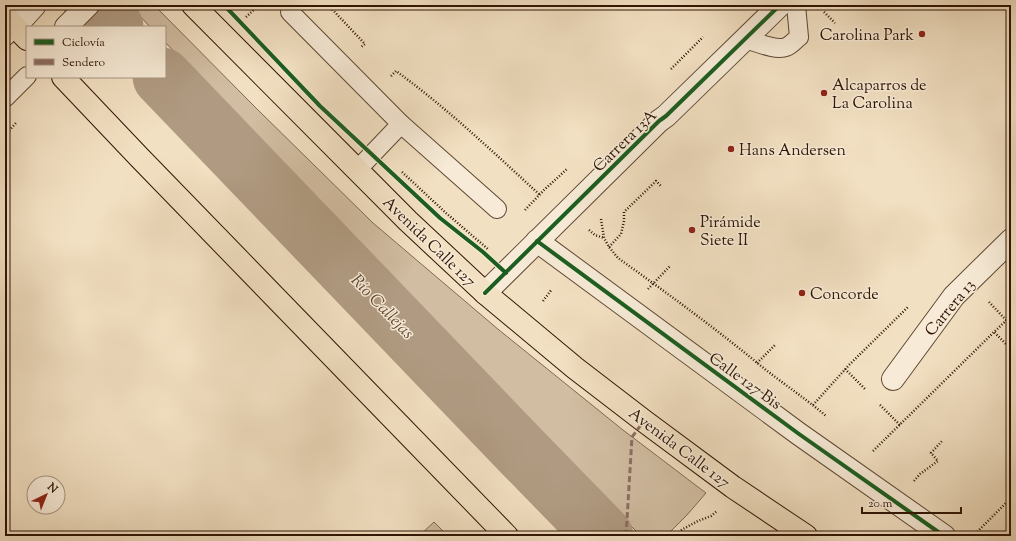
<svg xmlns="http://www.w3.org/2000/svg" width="1016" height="541" font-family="'Sorts Mill Goudy',serif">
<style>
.green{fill:#d1bda2;stroke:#806854}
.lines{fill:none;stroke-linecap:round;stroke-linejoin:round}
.river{stroke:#b09b82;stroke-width:59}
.lane-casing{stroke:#604734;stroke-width:20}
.street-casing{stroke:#604734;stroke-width:24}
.primary-casing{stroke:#2f1405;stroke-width:24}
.path{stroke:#2f1405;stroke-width:2.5;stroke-dasharray:1 2;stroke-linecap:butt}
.lane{stroke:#f7ebd7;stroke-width:18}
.street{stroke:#f7ebd7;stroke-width:22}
.primary{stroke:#f2e0c2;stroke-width:22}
.quiet{stroke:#8d6e63;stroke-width:3;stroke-dasharray:6 3;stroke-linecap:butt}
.cycleway-casing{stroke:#f7ebd7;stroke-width:6}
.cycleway{stroke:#1b5e20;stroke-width:4}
.poi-dot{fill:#8f2418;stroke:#f7ebd7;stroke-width:1.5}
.labels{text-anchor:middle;stroke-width:3;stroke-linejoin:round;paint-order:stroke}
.poi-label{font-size:16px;fill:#2f1405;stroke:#f7ebd7;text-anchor:start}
.street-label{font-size:16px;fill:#2f1405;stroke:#f7ebd7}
.water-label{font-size:17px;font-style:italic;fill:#634a37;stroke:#f7ebd7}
</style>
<rect width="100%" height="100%" fill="#f2e0c2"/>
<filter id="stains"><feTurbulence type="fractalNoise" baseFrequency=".005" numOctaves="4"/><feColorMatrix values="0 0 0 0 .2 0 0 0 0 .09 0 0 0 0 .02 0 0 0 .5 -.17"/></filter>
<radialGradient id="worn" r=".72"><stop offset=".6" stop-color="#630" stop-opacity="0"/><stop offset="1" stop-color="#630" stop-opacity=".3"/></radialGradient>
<g class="green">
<path d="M 130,5 L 154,5 L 255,107 L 373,223 L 499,330 L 623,430 L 706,493 L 687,515 L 666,536 L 641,536 L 622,517 C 468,360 316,202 165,42 L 165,27 L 150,27 Z"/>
<polygon points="434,522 448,536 419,536"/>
</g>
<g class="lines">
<g class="river">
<polyline points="93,5 114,27"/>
<polyline points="162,77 524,454 604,536"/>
</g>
<defs>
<g id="lane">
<polyline points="290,12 401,124 497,209"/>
<polyline points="5,37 15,27"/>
<path d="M 745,39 C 756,42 776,51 786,47 C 791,45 795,40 799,37 L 796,5"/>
<polyline points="5,98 27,76"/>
<polyline points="357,170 401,124"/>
</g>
<g id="street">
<polyline points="15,27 35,5"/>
<polyline points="66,27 88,5"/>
<polyline points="537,241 799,434 944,536"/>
<polyline points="485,293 659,121 666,116 780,5"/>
<polyline points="893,379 954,296 1011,240"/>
</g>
<g id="primary">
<polyline points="193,5 408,221 485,293 575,368 644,421 733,487 806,536"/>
<polyline points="5,16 27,39"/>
<polyline points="63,77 139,157 507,536"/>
</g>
</defs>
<use href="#lane" class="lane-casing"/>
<use href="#street" class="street-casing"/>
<use href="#primary" class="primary-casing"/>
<g class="path">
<polyline points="328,5 365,44 361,47"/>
<polyline points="849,5 851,7"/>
<polyline points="824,12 835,23"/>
<polyline points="246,17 259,5"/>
<polyline points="671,69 703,37"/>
<path d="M 391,76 L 396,71 C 447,108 493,152 540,195"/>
<polyline points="5,135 16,123"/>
<polyline points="402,172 446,213 489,250"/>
<polyline points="525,210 544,190 567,169"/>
<path d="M 601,219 L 604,238 L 609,247 L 618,258 C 667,293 715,328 761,366 C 782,383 805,398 826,416"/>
<polyline points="589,230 595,235 604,238"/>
<polyline points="609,247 621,234 624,221 624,212 656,181 661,186"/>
<polyline points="648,289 670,266"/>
<polyline points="543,301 552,289"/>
<polyline points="989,302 1007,321"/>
<polyline points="1011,316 994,332 1011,349"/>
<polyline points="757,363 775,345"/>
<polyline points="845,369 866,390"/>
<polyline points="813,405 849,365 909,306"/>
<polyline points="880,405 900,425"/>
<polyline points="873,451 994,332"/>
<polyline points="914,481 920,474 938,461 931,453 943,440"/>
<polyline points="674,536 683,529 698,521 711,516 717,511"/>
<polyline points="973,536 1007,502"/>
</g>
<use href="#lane" class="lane"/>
<use href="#street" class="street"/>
<use href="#primary" class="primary"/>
<polyline class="quiet" points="626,536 632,437 644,421"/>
<defs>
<g id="cycleway">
<polyline points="224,5 320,106 440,218 483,252 506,273"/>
<polyline points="537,241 799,434 944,536"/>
<polyline points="485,293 659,121 666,116 780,5"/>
</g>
</defs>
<use href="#cycleway" class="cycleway-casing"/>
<use href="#cycleway" class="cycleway"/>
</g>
<g class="poi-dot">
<circle cx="922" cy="34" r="4"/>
<circle cx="824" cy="93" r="4"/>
<circle cx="731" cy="149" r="4"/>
<circle cx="692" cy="230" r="4"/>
<circle cx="802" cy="293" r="4"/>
</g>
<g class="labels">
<g class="poi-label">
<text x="914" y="40" text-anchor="end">Carolina Park</text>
<text x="832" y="90">Alcaparros de<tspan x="832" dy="18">La Carolina</tspan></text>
<text x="739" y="155">Hans Andersen</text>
<text x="700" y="227">Pirámide<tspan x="700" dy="18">Siete II</tspan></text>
<text x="810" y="299">Concorde</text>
</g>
<g class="street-label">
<text transform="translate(624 140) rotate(-44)" y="6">Carrera 13A</text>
<text transform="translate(430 241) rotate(44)" y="6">Avenida Calle 127</text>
<text transform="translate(949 307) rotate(-50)" y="6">Carrera 13</text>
<text transform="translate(746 380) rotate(36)" y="6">Calle 127 Bis</text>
<text transform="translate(680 447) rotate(37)" y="6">Avenida Calle 127</text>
</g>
<g class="water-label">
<text transform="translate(383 306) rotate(46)" y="6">Río Callejas</text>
</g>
</g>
<rect width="1016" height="541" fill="none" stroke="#f2e0c2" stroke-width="20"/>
<rect x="6" y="6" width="1004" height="529" fill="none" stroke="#2f1405" stroke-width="2"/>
<rect x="10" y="10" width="996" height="521" fill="none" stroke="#2f1405"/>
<rect x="26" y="26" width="140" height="52" fill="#f7ebd7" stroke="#a79583"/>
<rect x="34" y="39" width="20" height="6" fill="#1b5e20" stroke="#a79583"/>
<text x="62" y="46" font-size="12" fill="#2f1405">Ciclovía</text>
<rect x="34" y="59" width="20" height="6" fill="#8d6e63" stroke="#a79583"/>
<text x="62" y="66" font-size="12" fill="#2f1405">Sendero</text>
<g transform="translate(46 495) rotate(43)"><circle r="19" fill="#f7ebd7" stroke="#a79583"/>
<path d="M0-3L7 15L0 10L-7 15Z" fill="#8f2418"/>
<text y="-6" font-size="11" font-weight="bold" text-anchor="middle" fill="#2f1405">N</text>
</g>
<path d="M862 507v6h99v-6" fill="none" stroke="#2f1405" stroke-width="2"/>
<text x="868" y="507" font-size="12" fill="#2f1405" stroke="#f7ebd7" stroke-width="3" paint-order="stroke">20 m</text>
<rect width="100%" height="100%" filter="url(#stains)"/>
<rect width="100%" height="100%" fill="url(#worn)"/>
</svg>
